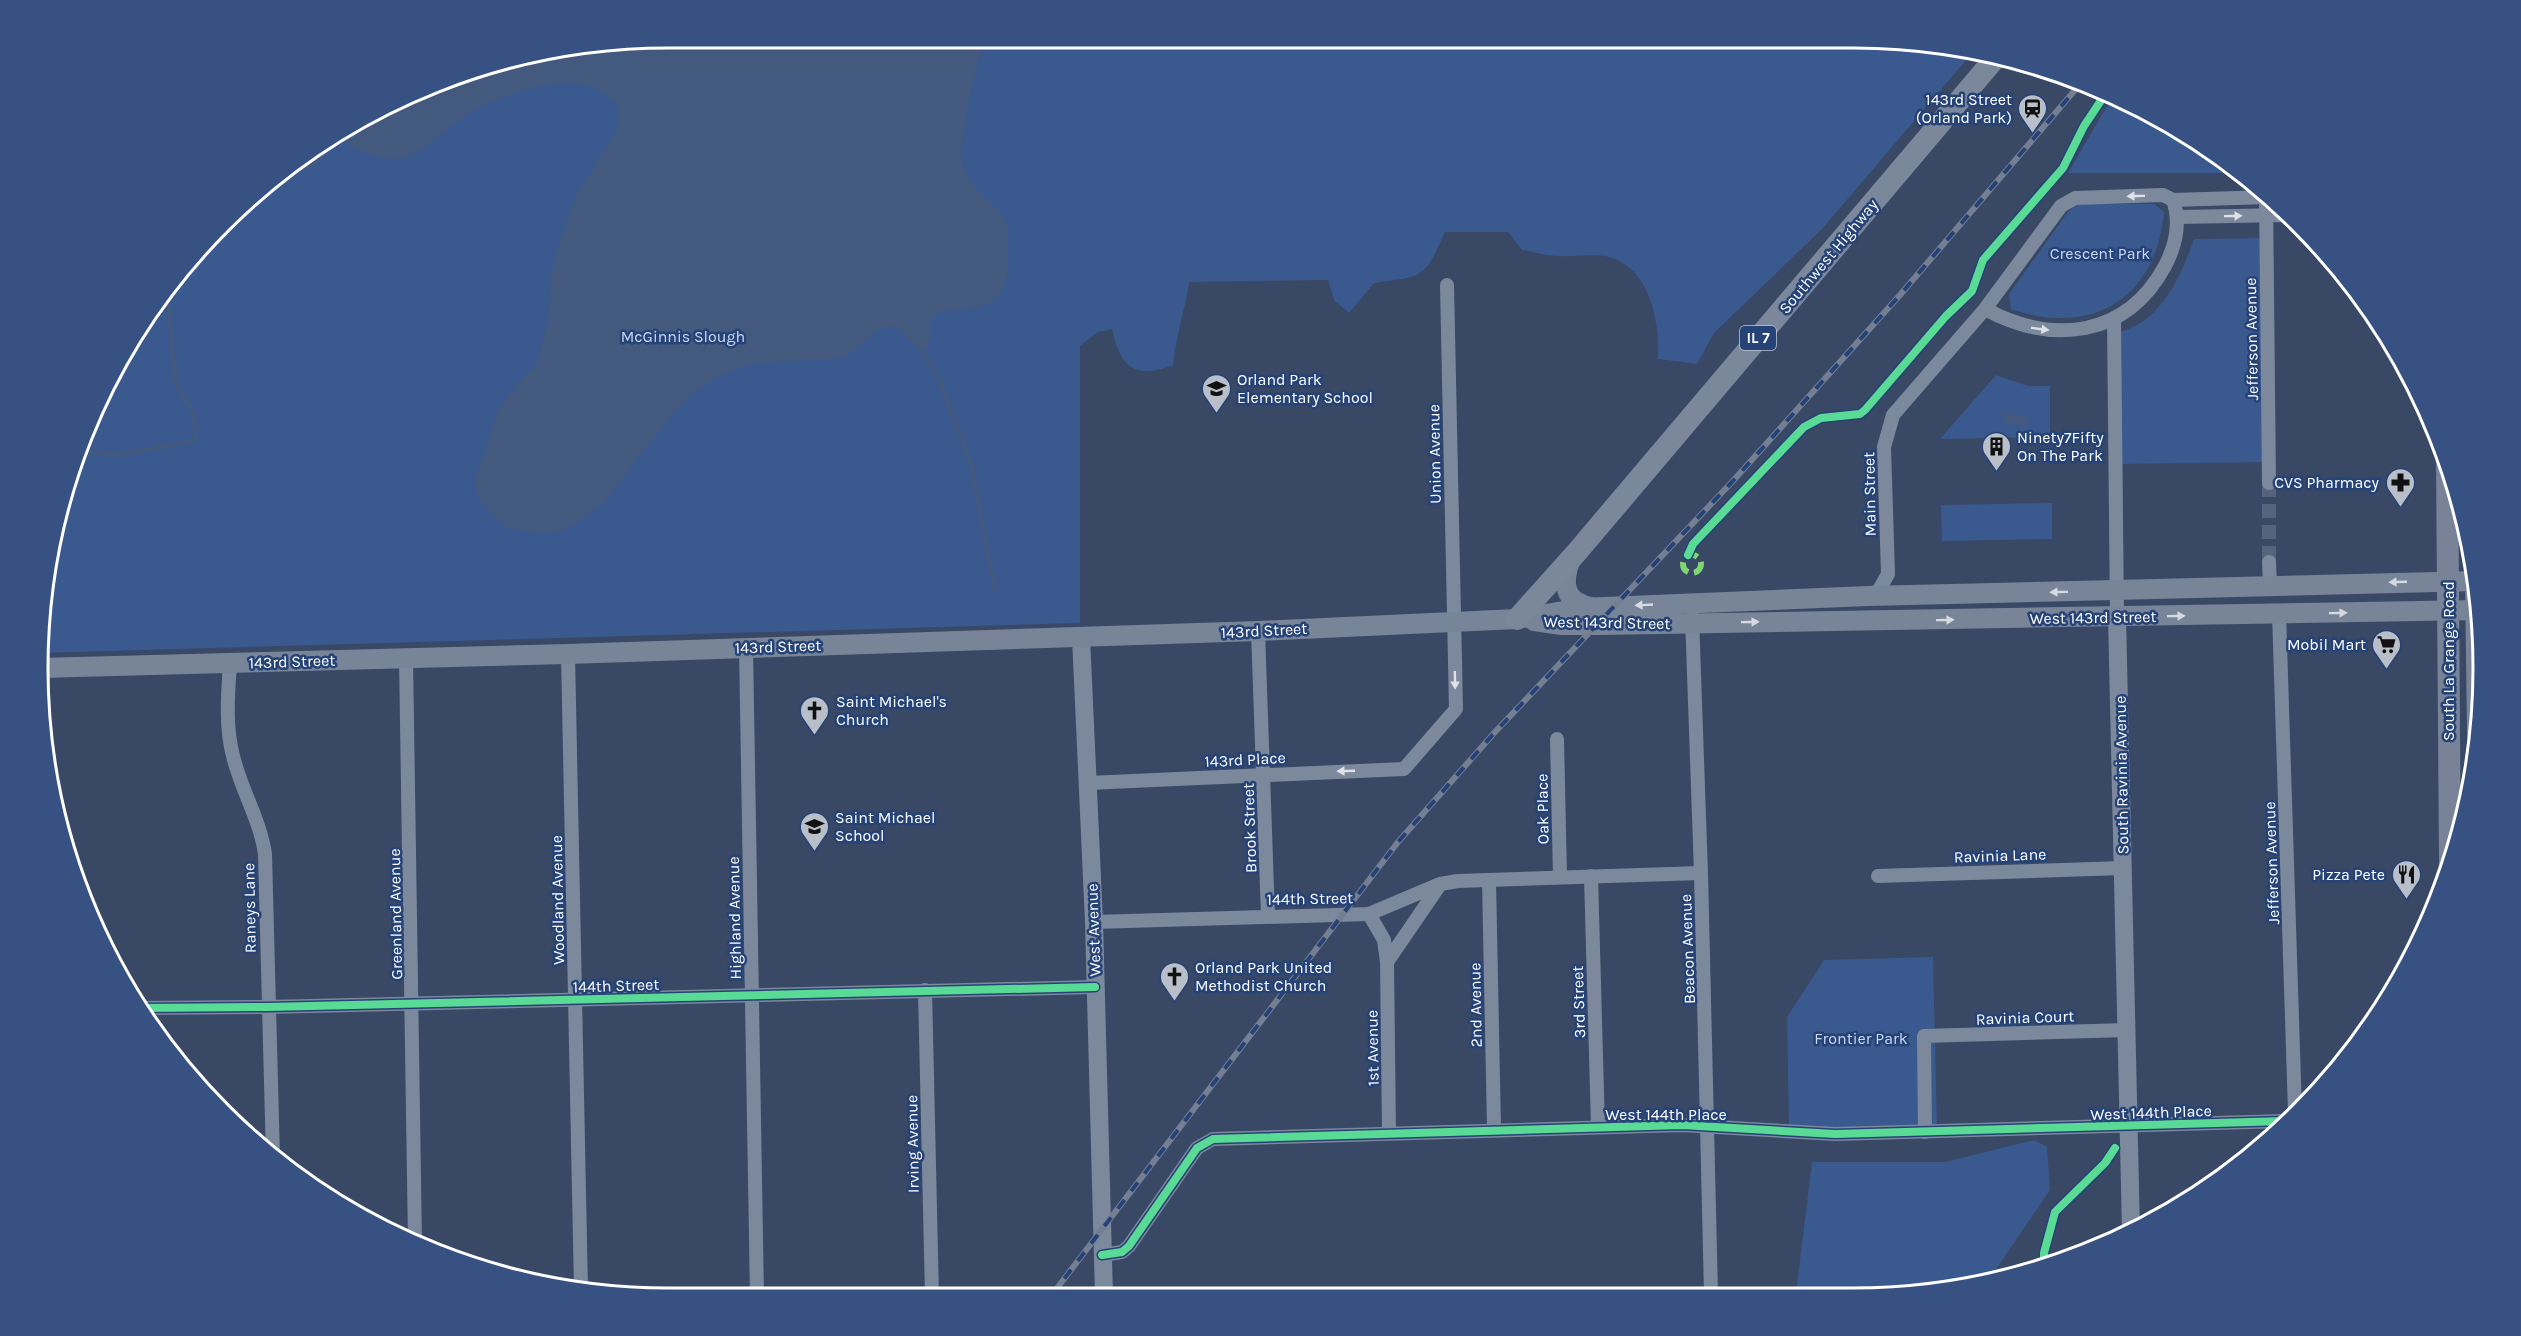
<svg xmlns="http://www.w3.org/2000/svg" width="2521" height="1336" font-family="Karla,sans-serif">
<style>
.green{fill:#3a598e}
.water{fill:#44597e}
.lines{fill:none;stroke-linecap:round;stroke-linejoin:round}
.stream{stroke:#44597e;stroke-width:4}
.minor-tunnel{stroke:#56637c;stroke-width:14;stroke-dasharray:14 7;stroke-linecap:butt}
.minor{stroke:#7c899c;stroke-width:14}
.tertiary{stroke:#7c899c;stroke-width:18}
.secondary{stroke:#788498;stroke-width:20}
.primary{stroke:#7b879b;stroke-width:22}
.trunk{stroke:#788398;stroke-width:22}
.rail-casing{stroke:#747f94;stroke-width:6}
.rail{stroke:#264377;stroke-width:4;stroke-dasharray:11;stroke-linecap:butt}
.quiet{stroke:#7fd670;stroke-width:6;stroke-dasharray:12 6;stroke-linecap:butt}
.cycleway-casing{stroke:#264377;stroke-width:11}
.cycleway{stroke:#5adb95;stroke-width:8}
.oneway{fill:#dee2e6}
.oneway2{fill:#d6dae0}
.labels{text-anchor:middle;stroke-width:5;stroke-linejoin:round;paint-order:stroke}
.shield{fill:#264377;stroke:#bec7d6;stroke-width:1.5}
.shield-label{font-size:15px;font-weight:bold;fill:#fff}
.poi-label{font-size:16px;fill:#fff;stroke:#264377;text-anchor:start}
.park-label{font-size:16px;fill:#cad9f2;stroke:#264377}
.street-label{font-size:16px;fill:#fff;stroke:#264377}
.rim{fill:none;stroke:#fff;stroke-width:3}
</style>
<rect width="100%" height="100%" fill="#384865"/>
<g class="green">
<path d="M 668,38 L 1894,39 L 1973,52 L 1822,229 L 1714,333 L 1697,364 L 1658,359 C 1660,321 1650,265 1605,256 C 1591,254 1574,257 1559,256 C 1546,256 1534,252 1522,250 L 1508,232 L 1445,232 C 1424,280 1423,276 1374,283 L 1349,313 L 1334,300 L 1328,280 L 1189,282 C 1185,310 1176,336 1173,365 C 1135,380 1120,367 1112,329 L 1098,332 L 1080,346 L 1080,623 L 39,653 L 39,626 L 59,505 L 86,426 L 144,318 L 194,252 L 284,168 L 353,122 L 465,71 L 545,50 Z"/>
<polygon points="2113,96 2127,106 2138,106 2243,173 2068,173"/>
<path d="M 2077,204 L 2155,204 L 2164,212 C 2156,299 2092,337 2011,309 L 2009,294 L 2068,212 Z"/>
<path d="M 2265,238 L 2267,462 L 2120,464 L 2119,332 C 2160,323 2182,275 2194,239 Z"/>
<polygon points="1996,375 2028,386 2050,386 2050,437 1940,439"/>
<polygon points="2052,503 2052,539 1942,541 1941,505"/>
<polygon points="1933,957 1937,1129 1789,1129 1787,1017 1824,960"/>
<polygon points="2034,1140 2047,1147 2050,1190 1990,1278 1936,1293 1796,1293 1812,1162 1945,1162"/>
</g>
<g class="water">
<path d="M 668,38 L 985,38 C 978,57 959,142 962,160 C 966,189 997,202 1006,223 C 1009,231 1007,243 1008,251 C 1012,305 984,310 939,311 L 930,320 L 930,343 L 923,353 L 894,326 L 882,328 L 843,358 L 752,364 L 717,377 L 694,392 L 671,416 L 604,502 L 587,516 L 563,531 L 542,533 L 508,529 L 479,501 L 475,480 L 497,414 L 508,396 L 537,364 L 548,320 L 551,274 L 560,242 L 577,194 L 619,127 L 618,105 C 611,99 604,92 596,88 C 559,73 500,95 468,114 C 449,126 432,144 412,155 C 389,166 351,152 338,132 L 353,122 L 465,71 L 545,50 Z"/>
<polygon points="2004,412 2029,417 2027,427 2002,422"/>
</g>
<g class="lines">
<g class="stream">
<polyline points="282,170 311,166 339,134"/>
<polyline points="923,353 940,381 971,464 995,591"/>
<polyline points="77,452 89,451 113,455 191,442 196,437 192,410 177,387 175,374 167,291 169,285"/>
</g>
<polyline class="minor-tunnel" points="2269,483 2269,562"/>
<g class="minor">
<polyline points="2266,195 2269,483"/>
<polyline points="2173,200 2268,197"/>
<polyline points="2178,217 2287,215"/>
<polyline points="2114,319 2117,617"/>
<polyline points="2269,562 2270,587"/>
<path d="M 1869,596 L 1879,590 L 1888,574 L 1884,447 L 1893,415 L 1985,309 L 2061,206 L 2075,198 L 2163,195 L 2173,200 C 2181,223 2176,245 2165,266 C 2126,338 2052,345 1985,309"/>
<polyline points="2279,613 2295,1112"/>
<polyline points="1692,617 1701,873 1711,1294"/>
<polyline points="1258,631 1268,916"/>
<polyline points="746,647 757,1297"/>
<polyline points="568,654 581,1290"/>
<polyline points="406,657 415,1243"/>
<path d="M 230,663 C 228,694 225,725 233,756 C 241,790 260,819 265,854 L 273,1158"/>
<polyline points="1557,739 1560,877"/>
<polyline points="1088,783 1404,769 1456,709 1447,285"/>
<polyline points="1591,876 1598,1127"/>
<polyline points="1878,876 2123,868"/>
<polyline points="1489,880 1494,1129"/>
<polyline points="1369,914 1384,940 1387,962 1389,1133"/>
<polyline points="1094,922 1369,914 1440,884 1458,881 1701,873"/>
<polyline points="1387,962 1439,886"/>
<polyline points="925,990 932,1296"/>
<polyline points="138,1008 268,1007 1095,987"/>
<polyline points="1925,1132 1924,1036 2127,1030"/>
<polyline points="1102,1255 1122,1252 1129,1246 1197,1148 1213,1139 1682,1125 1835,1134 2285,1121"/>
</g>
<g class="tertiary">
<polyline points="2117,617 2131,1231"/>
<polyline points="1081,637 1094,922 1104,1296"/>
</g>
<g class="secondary">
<path d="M 1570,561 C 1562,584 1564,602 1591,607"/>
<polyline points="1534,621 1562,625 1599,625 2479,610"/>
<polyline points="39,668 568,654 1258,631 1517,619 1581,608 1868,596 2477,581"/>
</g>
<polyline class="primary" points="1517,619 1577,552 1997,56"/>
<g class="trunk">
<polyline points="2447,458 2450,863"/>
<polyline points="2476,576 2478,736"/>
</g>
<defs>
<polyline id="rail" points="1051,1296 1398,842 1495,732 1732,482 1900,295 2081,83"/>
</defs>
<use href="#rail" class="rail-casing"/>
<use href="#rail" class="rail"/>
<circle class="quiet" cx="1692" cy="564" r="9"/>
<defs>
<g id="cycleway">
<polyline points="1688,555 1693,544 1804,427 1821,418 1860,414 1865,410 1946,316 1972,291 1983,260 2063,168 2084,126 2106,93"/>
<polyline points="138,1008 268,1007 1095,987"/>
<polyline points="1102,1255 1122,1252 1129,1246 1197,1148 1213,1139 1682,1125 1835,1134 2285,1121"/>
<polyline points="2044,1264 2044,1253 2055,1212 2105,1163 2115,1148"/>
</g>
</defs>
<use href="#cycleway" class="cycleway-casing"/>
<use href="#cycleway" class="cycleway"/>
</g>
<defs><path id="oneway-solid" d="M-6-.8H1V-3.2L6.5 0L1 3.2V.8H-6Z" transform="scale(1.5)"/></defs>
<g class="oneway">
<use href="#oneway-solid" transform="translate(2136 196) rotate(179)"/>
<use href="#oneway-solid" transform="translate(2233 216) rotate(-1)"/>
<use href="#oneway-solid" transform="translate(2040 329) rotate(8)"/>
<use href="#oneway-solid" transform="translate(1455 680) rotate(89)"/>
<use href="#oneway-solid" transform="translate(1346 771) rotate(178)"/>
</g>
<g class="oneway2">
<use href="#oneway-solid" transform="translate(2398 582) rotate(178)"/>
<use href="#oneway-solid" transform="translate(2059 592) rotate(179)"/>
<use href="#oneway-solid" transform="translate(1644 605) rotate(177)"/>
<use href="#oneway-solid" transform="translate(2338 613) rotate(-1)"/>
<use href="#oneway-solid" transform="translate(2176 616) rotate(-1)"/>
<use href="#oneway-solid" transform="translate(1945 620) rotate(-1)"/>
<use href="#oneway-solid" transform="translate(1750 622) rotate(-1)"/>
</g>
<defs>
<symbol id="station-pin" viewBox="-11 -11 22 30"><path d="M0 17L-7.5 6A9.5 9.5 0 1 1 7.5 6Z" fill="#b9bfc9" stroke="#264377"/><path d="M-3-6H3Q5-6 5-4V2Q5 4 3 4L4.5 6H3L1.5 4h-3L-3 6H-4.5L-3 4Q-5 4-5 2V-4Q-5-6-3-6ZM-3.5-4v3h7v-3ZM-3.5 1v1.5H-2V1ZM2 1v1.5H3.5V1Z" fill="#111"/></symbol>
<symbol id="school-pin" viewBox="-11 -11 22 30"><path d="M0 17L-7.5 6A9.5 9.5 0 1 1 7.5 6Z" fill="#b9bfc9" stroke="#264377"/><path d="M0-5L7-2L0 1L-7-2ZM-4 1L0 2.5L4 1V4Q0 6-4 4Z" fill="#111"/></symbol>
<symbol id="building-pin" viewBox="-11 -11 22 30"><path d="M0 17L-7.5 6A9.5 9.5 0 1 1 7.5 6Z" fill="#b9bfc9" stroke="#264377"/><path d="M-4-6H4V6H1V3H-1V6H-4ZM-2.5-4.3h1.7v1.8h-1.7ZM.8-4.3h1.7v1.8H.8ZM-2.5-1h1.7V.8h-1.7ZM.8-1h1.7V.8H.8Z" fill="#111"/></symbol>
<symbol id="pharmacy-pin" viewBox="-11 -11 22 30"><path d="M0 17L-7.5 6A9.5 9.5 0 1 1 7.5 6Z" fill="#b9bfc9" stroke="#264377"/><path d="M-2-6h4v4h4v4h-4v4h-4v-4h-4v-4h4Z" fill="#111"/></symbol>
<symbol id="supermarket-pin" viewBox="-11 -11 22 30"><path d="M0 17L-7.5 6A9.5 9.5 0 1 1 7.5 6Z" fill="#b9bfc9" stroke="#264377"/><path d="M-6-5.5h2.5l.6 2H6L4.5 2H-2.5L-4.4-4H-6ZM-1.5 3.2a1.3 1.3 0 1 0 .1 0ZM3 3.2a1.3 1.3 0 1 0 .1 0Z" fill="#111"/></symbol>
<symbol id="church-pin" viewBox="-11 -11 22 30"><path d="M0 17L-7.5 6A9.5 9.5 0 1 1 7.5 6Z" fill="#b9bfc9" stroke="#264377"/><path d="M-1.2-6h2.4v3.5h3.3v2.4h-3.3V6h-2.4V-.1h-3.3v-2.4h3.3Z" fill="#111"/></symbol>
<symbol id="restaurant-pin" viewBox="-11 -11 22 30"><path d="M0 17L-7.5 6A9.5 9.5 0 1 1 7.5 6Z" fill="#b9bfc9" stroke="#264377"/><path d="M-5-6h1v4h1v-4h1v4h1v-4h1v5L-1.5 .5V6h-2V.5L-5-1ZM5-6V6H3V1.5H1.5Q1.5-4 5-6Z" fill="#111"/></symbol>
</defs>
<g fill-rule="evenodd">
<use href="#station-pin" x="2016" y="92" width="33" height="45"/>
<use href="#school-pin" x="1200" y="372" width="33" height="45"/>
<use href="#building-pin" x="1980" y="430" width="33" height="45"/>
<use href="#pharmacy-pin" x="2384" y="466" width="33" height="45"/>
<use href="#supermarket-pin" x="2370" y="628" width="33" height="45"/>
<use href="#church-pin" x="798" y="694" width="33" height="45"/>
<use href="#school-pin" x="798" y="810" width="33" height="45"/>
<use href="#restaurant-pin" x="2390" y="858" width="33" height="45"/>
<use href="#church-pin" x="1158" y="960" width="33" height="45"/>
</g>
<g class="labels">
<rect class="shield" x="1740" y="326" width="36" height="24" rx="4.5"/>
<g class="shield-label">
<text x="1758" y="343">IL 7</text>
</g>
<g class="poi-label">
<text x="2012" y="105" text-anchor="end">143rd Street<tspan x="2012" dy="18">(Orland Park)</tspan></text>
<text x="1237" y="385">Orland Park<tspan x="1237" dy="18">Elementary School</tspan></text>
<text x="2017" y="443">Ninety7Fifty<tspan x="2017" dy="18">On The Park</tspan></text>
<text x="2379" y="488" text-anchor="end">CVS Pharmacy</text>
<text x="2366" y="650" text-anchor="end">Mobil Mart</text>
<text x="836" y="707">Saint Michael's<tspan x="836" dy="18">Church</tspan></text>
<text x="835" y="823">Saint Michael<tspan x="835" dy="18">School</tspan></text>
<text x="2385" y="880" text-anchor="end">Pizza Pete</text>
<text x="1195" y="973">Orland Park United<tspan x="1195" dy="18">Methodist Church</tspan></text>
</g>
<g class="park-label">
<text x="2100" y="259">Crescent Park</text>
<text x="683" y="342">McGinnis Slough</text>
<text x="1861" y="1044">Frontier Park</text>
</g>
<g class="street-label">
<text transform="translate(1828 256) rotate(-50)" y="6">Southwest Highway</text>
<text transform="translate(2251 339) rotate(-91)" y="6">Jefferson Avenue</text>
<text transform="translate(1434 454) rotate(-91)" y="6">Union Avenue</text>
<text transform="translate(1869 494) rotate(-91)" y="6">Main Street</text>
<text transform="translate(2093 617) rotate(-1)" y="6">West 143rd Street</text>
<text transform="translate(1607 622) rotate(1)" y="6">West 143rd Street</text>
<text transform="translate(1264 630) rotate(-3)" y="6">143rd Street</text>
<text transform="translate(778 646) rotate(-2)" y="6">143rd Street</text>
<text transform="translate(292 661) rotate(-2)" y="6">143rd Street</text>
<text transform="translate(2448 661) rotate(-90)" y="6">South La Grange Road</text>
<text transform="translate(1245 759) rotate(-3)" y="6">143rd Place</text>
<text transform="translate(2121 775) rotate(-91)" y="6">South Ravinia Avenue</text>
<text transform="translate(1542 809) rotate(-91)" y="6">Oak Place</text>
<text transform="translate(1249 828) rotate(-92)" y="6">Brook Street</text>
<text transform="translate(2000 855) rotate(-2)" y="6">Ravinia Lane</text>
<text transform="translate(2271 863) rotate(-92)" y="6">Jefferson Avenue</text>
<text transform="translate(1310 898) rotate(-1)" y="6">144th Street</text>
<text transform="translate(557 900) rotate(-91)" y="6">Woodland Avenue</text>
<text transform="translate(249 908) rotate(-91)" y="6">Raneys Lane</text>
<text transform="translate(395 914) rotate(-91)" y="6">Greenland Avenue</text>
<text transform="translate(734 918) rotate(-91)" y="6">Highland Avenue</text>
<text transform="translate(1093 930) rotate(-92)" y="6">West Avenue</text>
<text transform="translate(1687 949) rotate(-92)" y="6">Beacon Avenue</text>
<text transform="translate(616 985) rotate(-2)" y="6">144th Street</text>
<text transform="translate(1578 1002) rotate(-92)" y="6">3rd Street</text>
<text transform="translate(1475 1005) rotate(-91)" y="6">2nd Avenue</text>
<text transform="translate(2025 1017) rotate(-2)" y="6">Ravinia Court</text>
<text transform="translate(1372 1048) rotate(-91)" y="6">1st Avenue</text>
<text transform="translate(2151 1112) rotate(-2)" y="6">West 144th Place</text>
<text x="1666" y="1120">West 144th Place</text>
<text transform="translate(912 1144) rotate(-91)" y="6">Irving Avenue</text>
</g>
</g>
<path d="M0 0H2521V1336H0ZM668 48H1853A620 620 0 0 1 2473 668V668A620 620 0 0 1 1853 1288H668A620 620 0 0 1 48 668V668A620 620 0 0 1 668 48Z" fill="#375282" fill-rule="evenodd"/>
<path class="rim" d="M668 48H1853A620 620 0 0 1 2473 668V668A620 620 0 0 1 1853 1288H668A620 620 0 0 1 48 668V668A620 620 0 0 1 668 48Z"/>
</svg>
